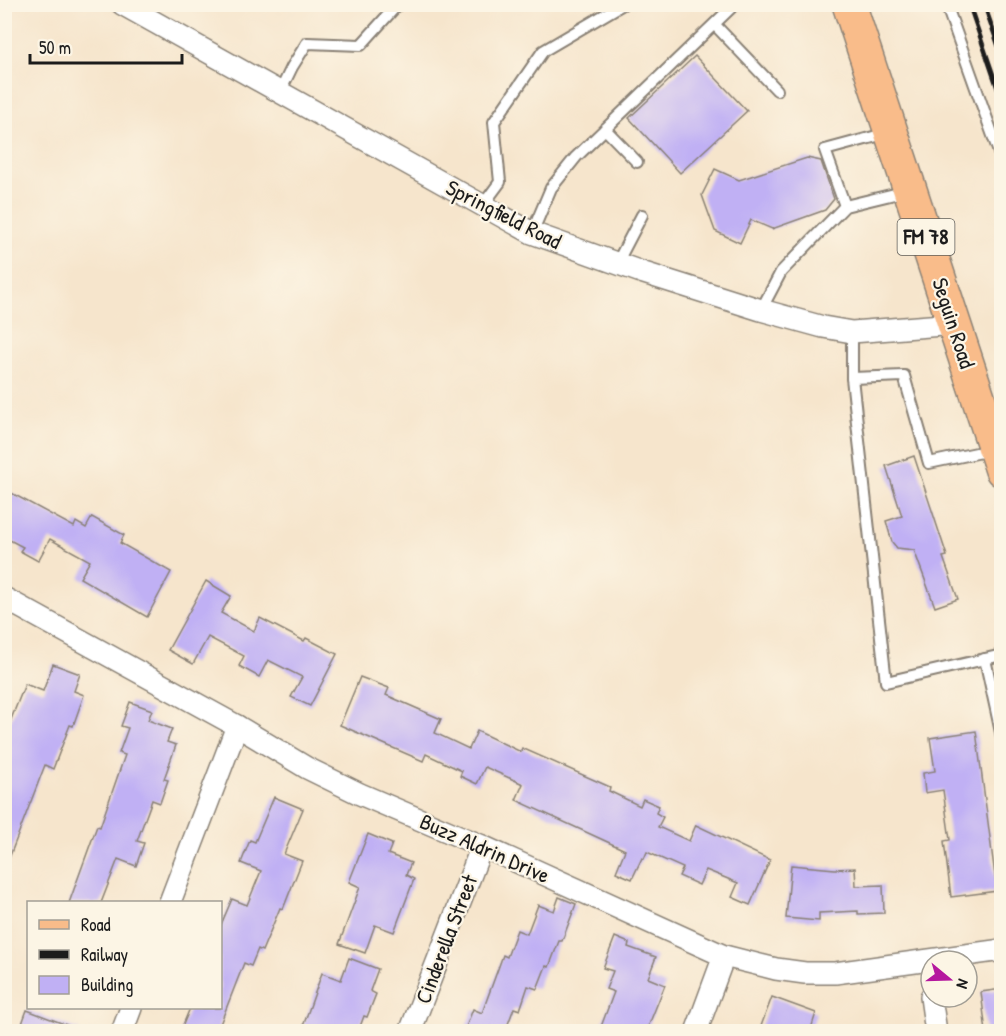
<svg xmlns="http://www.w3.org/2000/svg" width="1006" height="1036" font-family="'Patrick Hand',sans-serif">
<style>
.building{fill:#c0b0f4}
.lines{fill:none;stroke-linecap:round;stroke-linejoin:round}
.lane-casing{stroke:#898074;stroke-width:14}
.street-casing{stroke:#898074;stroke-width:24}
.primary-casing{stroke:#898074;stroke-width:36}
.lane{stroke:#fff;stroke-width:10}
.street{stroke:#fff;stroke-width:21}
.primary{stroke:#f9bc8a;stroke-width:33}
.rail{stroke:#1c1c1c;stroke-width:4.5}
.labels{text-anchor:middle;stroke-width:4.5;stroke-linejoin:round;paint-order:stroke}
.shield{fill:#fcf5e5;stroke:#5f5d58;stroke-width:1.5}
.shield-label{font-size:21px;font-weight:bold;fill:#1c1c1c}
.street-label{font-size:22px;fill:#1c1c1c;stroke:#fcf5e5}
</style>
<rect width="100%" height="100%" fill="#fcf5e5"/>
<filter id="ink" filterUnits="userSpaceOnUse"><feTurbulence type="fractalNoise" baseFrequency=".0167" numOctaves="2"/><feDisplacementMap in="SourceGraphic" scale="12" xChannelSelector="R" yChannelSelector="G"/><feConvolveMatrix kernelMatrix="1 2 1 2 8 2 1 2 1" color-interpolation-filters="sRGB"/></filter>
<filter id="wash" filterUnits="userSpaceOnUse"><feTurbulence type="fractalNoise" baseFrequency=".008" numOctaves="4" result="noise"/><feDisplacementMap in="SourceGraphic" scale="24" xChannelSelector="R" yChannelSelector="G"/><feGaussianBlur stdDeviation="1.35" result="paint"/><feColorMatrix in="noise" values="0 0 0 0 0 0 0 0 0 0 0 0 0 0 0 0 0 1.4 0 .05"/><feComposite in="paint" operator="in"/></filter>
<g filter="url(#wash)">
<rect width="100%" height="100%" fill="#f6e5cc"/>
<g id="blocks">
<g class="building">
<polygon points="695,56 747,111 680,173 629,118"/>
<polygon points="807,158 821,161 834,199 825,210 772,229 751,220 740,243 715,231 702,195 715,169 739,180"/>
<polygon points="914,456 947,556 943,557 958,599 935,607 914,550 897,548 892,542 886,521 902,516 886,466"/>
<polygon points="4,489 74,527 76,522 86,528 92,517 124,535 120,543 171,572 147,617 80,578 90,561 50,539 38,561 20,551 23,547 4,537"/>
<polygon points="206,581 231,596 221,613 254,631 260,618 304,641 306,638 337,654 310,706 291,697 302,677 268,660 259,677 239,666 244,656 208,637 193,664 168,650"/>
<polygon points="53,664 80,674 74,691 84,695 73,726 70,725 53,769 45,765 6,866 4,866 4,737 25,684 43,691"/>
<polygon points="360,677 389,688 386,695 441,719 435,733 469,749 477,731 521,752 522,748 610,787 609,791 640,806 643,799 659,806 656,813 663,817 658,827 689,841 696,825 770,860 750,905 732,897 738,883 706,870 699,885 679,876 683,868 647,852 644,859 642,858 632,879 616,872 625,850 516,800 523,784 485,767 477,784 460,776 462,771 426,754 423,761 340,725"/>
<polygon points="130,702 152,710 148,720 172,729 167,742 176,745 164,779 168,780 160,803 152,800 137,841 144,843 136,866 118,859 101,903 69,903 97,826 100,827 125,755 119,753 128,728 121,726"/>
<polygon points="976,731 997,891 951,897 944,841 950,840 943,790 925,793 923,773 935,771 930,738"/>
<polygon points="274,797 303,809 284,854 302,861 283,909 280,908 262,951 258,949 251,966 244,963 217,1032 180,1032 190,1008 220,1008 220,927 232,899 247,905 261,871 241,863 250,840 255,842"/>
<polygon points="368,834 392,844 388,854 411,863 406,875 414,879 394,932 375,925 365,953 339,944 360,887 349,882"/>
<polygon points="791,865 835,869 855,868 856,886 883,885 884,913 858,914 858,911 819,913 819,921 786,918"/>
<polygon points="559,897 576,904 562,941 559,941 549,967 546,966 537,989 528,986 520,1010 514,1008 505,1032 464,1032 473,1009 482,1013 503,955 507,957 517,930 527,934 538,905 554,911"/>
<polygon points="615,937 629,943 628,947 656,957 648,978 665,985 646,1032 599,1032 614,992 606,989 613,971 603,968"/>
<polygon points="349,958 378,969 370,991 376,994 367,1017 364,1016 358,1032 301,1032 322,973 341,980"/>
<polygon points="1002,989 1002,1032 986,1032 981,992"/>
<polygon points="772,997 816,1013 810,1032 776,1032 761,1026"/>
<polygon points="27,1010 80,1030 80,1032 19,1032"/>
</g>
</g>
</g>
<g filter="url(#ink)">
<use href="#blocks" fill-opacity="0" stroke="#898074" stroke-width="1.5"/>
<g class="lines">
<defs>
<g id="lane">
<polyline points="946,4 1002,161"/>
<polyline points="715,25 777,90"/>
<polyline points="280,92 292,67 307,43 361,45 398,4"/>
<polyline points="605,129 637,162"/>
<polyline points="483,205 500,182 494,122 543,51 623,4"/>
<polyline points="845,206 825,150 888,133"/>
<polyline points="532,233 551,188 576,157 735,4"/>
<polyline points="617,263 642,215"/>
<polyline points="761,310 781,272 845,206 907,191"/>
<polyline points="852,332 852,378 886,682 1002,655"/>
<polyline points="852,378 904,376 929,463 991,450"/>
<polyline points="985,659 1002,737"/>
</g>
<g id="street">
<polyline points="122,4 532,233 644,273 761,310 823,327 852,332 955,324"/>
<polyline points="4,598 237,726 307,768 360,794 482,846 724,956 776,969 805,973 835,973 1002,950"/>
<polyline points="170,902 237,726"/>
<polyline points="931,997 936,1032"/>
<polyline points="122,1032 131,1008"/>
<polyline points="410,1032 482,846"/>
<polyline points="696,1032 724,956"/>
</g>
<polyline id="primary" points="849,4 1002,470"/>
</defs>
<use href="#lane" class="lane-casing"/>
<use href="#street" class="street-casing"/>
<use href="#primary" class="primary-casing"/>
<use href="#lane" class="lane"/>
<use href="#street" class="street"/>
<use href="#primary" class="primary"/>
<g class="rail">
<polyline points="969,4 1002,101"/>
<polyline points="984,4 1002,56"/>
</g>
</g>
</g>
<g class="labels">
<rect class="shield" x="897.5" y="219" width="57" height="36" rx="4.5"/>
<g class="shield-label">
<text x="926" y="244">FM 78</text>
</g>
<g class="street-label">
<text transform="translate(504 214) rotate(27)" y="8">Springfield Road</text>
<text transform="translate(954 323) rotate(72)" y="8">Seguin Road</text>
<text transform="translate(485 848) rotate(24)" y="8">Buzz Aldrin Drive</text>
<text transform="translate(446 939) rotate(-69)" y="8">Cinderella Street</text>
</g>
</g>
<rect width="1006" height="1036" fill="none" stroke="#fcf5e5" stroke-width="24"/>
<rect x="27" y="901" width="195" height="108" fill="#fcf5e5" stroke="#a29e95" stroke-width="1.5"/>
<rect x="39" y="920" width="30" height="9" fill="#f9bc8a" stroke="#a29e95" stroke-width="1.5"/>
<text x="81" y="931" font-size="18" fill="#1c1c1c">Road</text>
<rect x="39" y="950" width="30" height="9" fill="#1c1c1c" stroke="#a29e95" stroke-width="1.5"/>
<text x="81" y="961" font-size="18" fill="#1c1c1c">Railway</text>
<rect x="39" y="976" width="30" height="18" fill="#c0b0f4" stroke="#a29e95" stroke-width="1.5"/>
<text x="81" y="991" font-size="18" fill="#1c1c1c">Building</text>
<g transform="translate(949 979) rotate(109)"><circle r="28" fill="#fcf5e5" stroke="#a29e95" stroke-width="1.5"/>
<path d="M0-4.5L10 22L0 15L-10 22Z" fill="#b5179e"/>
<text y="-9" font-size="16" font-weight="bold" text-anchor="middle" fill="#1c1c1c">N</text>
</g>
<path d="M30 54v9h152v-9" fill="none" stroke="#1c1c1c" stroke-width="3"/>
<text x="39" y="54" font-size="18" fill="#1c1c1c" stroke="#fcf5e5" stroke-width="4.5" paint-order="stroke">50 m</text>
</svg>
